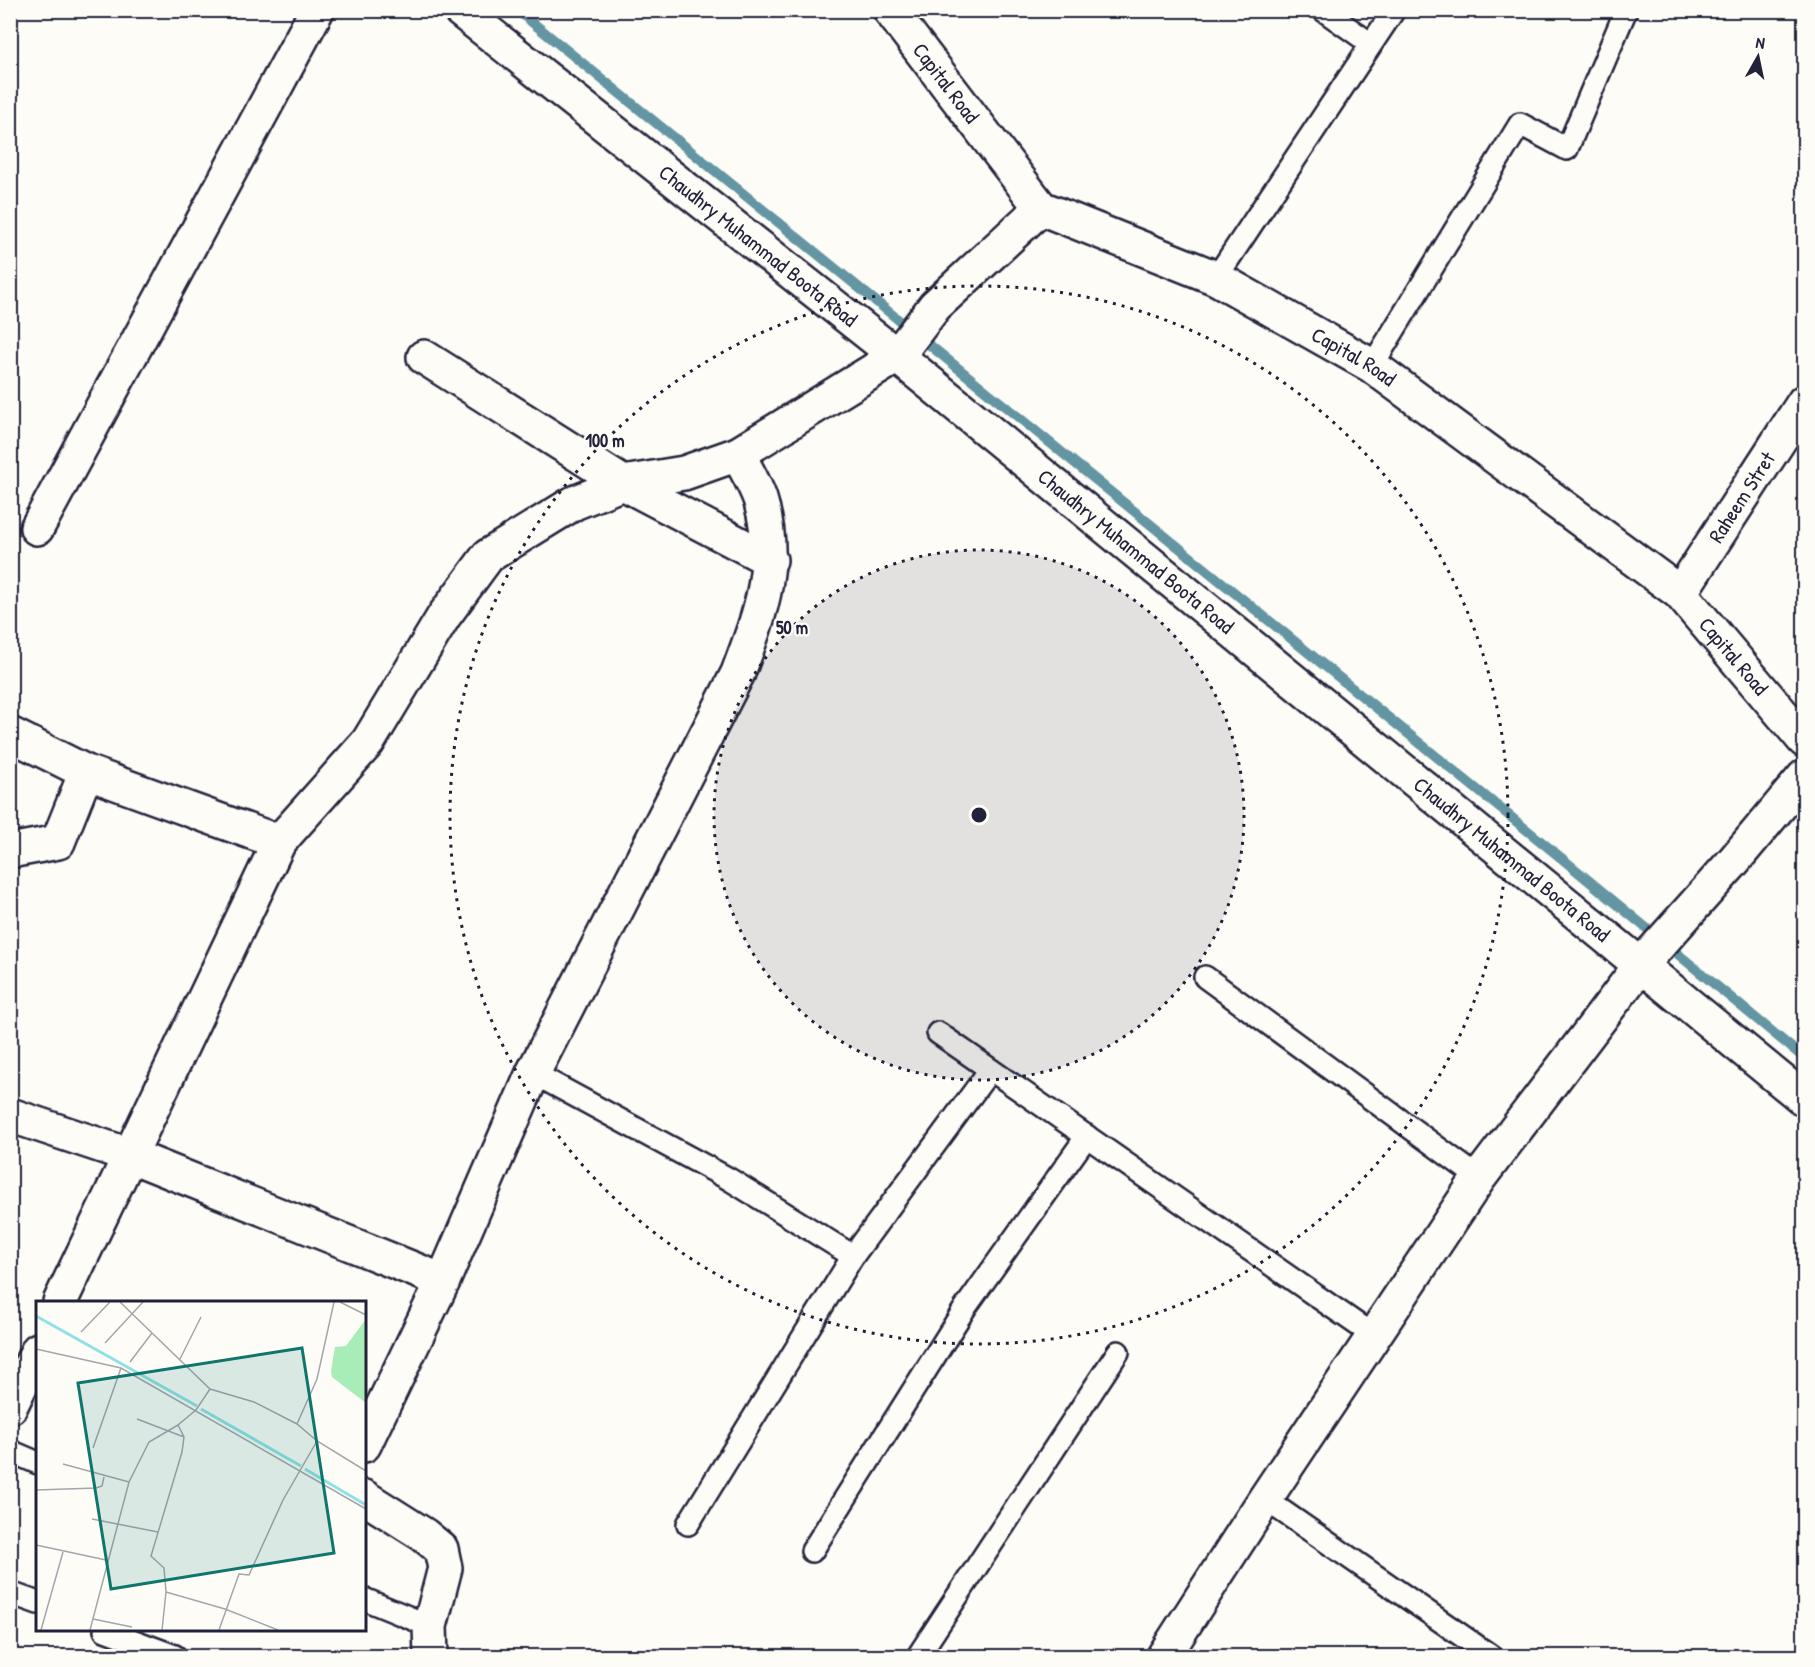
<svg xmlns="http://www.w3.org/2000/svg" width="1815" height="1667" font-family="'Patrick Hand',sans-serif">
<style>
.lines{fill:none;stroke-linecap:round;stroke-linejoin:round}
.stream{stroke:#6395a2;stroke-width:10}
.lane-casing{stroke:#22223b;stroke-width:26}
.street-casing{stroke:#22223b;stroke-width:38}
.secondary-casing{stroke:#22223b;stroke-width:38}
.lane{stroke:#fdfcf7;stroke-width:21}
.street{stroke:#fdfcf7;stroke-width:33}
.secondary{stroke:#fdfcf7;stroke-width:33}
.ring{fill:none;stroke:#22223b;stroke-width:3;stroke-dasharray:3 6}
.labels{text-anchor:middle;stroke-width:4.5;stroke-linejoin:round;paint-order:stroke}
.street-label{font-size:21px;fill:#22223b;stroke:#fdfcf7}
.inset-river{fill:none;stroke:#8fe1e7;stroke-width:3}
.inset-road{fill:none;stroke:#a5a5ac;stroke-width:1.5}
.view{fill:#0f766e;fill-opacity:0.15;stroke:#0f766e;stroke-width:3}
.inset-edge{fill:none;stroke:#22223b;stroke-width:3}
.centre{fill:#22223b;stroke:#fdfcf7;stroke-width:3}
.ring-label{font-size:18px;text-anchor:middle;font-weight:bold;fill:#22223b;stroke:#fdfcf7;stroke-width:4.5;stroke-linejoin:round;paint-order:stroke}
</style>
<rect width="100%" height="100%" fill="#fdfcf7"/>
<filter id="ink" filterUnits="userSpaceOnUse"><feTurbulence type="fractalNoise" baseFrequency=".0167" numOctaves="2"/><feDisplacementMap in="SourceGraphic" scale="12" xChannelSelector="R" yChannelSelector="G"/><feConvolveMatrix kernelMatrix="1 2 1 2 8 2 1 2 1" color-interpolation-filters="sRGB"/></filter>
<g filter="url(#ink)">
<g class="lines">
<polyline class="stream" points="517,10 1565,861 1804,1058"/>
<defs>
<g id="lane">
<polyline points="1323,10 1371,44"/>
<polyline points="1216,278 1394,10"/>
<polyline points="1372,366 1520,124 1567,149 1626,10"/>
<polyline points="1205,977 1479,1178"/>
<polyline points="938,1033 1374,1336"/>
<polyline points="533,1073 729,1179 853,1256"/>
<polyline points="10,1451 38,1463"/>
<polyline points="1265,1499 1491,1656"/>
<polyline points="688,1524 853,1256 990,1070"/>
<polyline points="812,1551 965,1308 1087,1136"/>
<polyline points="10,1593 38,1603"/>
<polyline points="364,1599 430,1626"/>
<polyline points="105,1630 175,1656"/>
<polyline points="918,1656 1118,1352"/>
</g>
<g id="street">
<path id="s1" d="M 460,10 L 897,356 L 1804,1099"/>
<polyline points="424,357 623,483 770,560"/>
<polyline points="37,528 317,10"/>
<path id="s2" d="M 1680,593 L 1804,402"/>
<polyline points="10,734 86,772 279,842"/>
<polyline points="10,851 58,842 86,772"/>
<polyline points="10,1115 129,1155 443,1281"/>
<polyline points="60,1302 279,842 368,742 444,616 488,556 574,503 623,483 684,473 738,454"/>
<polyline points="10,1407 38,1350"/>
<path d="M 364,1445 L 443,1281 L 533,1073 L 738,673 C 760,614 780,564 760,499 C 755,484 745,468 738,454 L 897,356 L 935,306 L 1041,208"/>
<polyline points="364,1497 424,1535 441,1549 445,1568 430,1626 431,1656"/>
<polyline points="1164,1656 1265,1499 1479,1178 1640,966 1732,863 1804,777"/>
</g>
<g id="secondary">
<path id="s3" d="M 890,10 L 1041,208 L 1216,278 L 1372,366 L 1680,593 L 1804,740"/>
</g>
</defs>
<use href="#lane" class="lane-casing"/>
<use href="#street" class="street-casing"/>
<use href="#secondary" class="secondary-casing"/>
<use href="#lane" class="lane"/>
<use href="#street" class="street"/>
<use href="#secondary" class="secondary"/>
</g>
</g>
<circle cx="979" cy="815" r="265" fill="#22223b" fill-opacity=".12"/>
<g class="ring">
<circle cx="979" cy="815" r="265"/>
<circle cx="979" cy="815" r="529"/>
</g>
<g class="labels">
<g class="street-label">
<text dy="7" stroke="none"><textPath href="#s3" startOffset="92">Capital Road</textPath></text>
<text dy="7" stroke="none"><textPath href="#s1" startOffset="380">Chaudhry Muhammad Boota Road</textPath></text>
<text dy="7" stroke="none"><textPath href="#s3" startOffset="596">Capital Road</textPath></text>
<text dy="7" stroke="none"><textPath href="#s2" startOffset="114">Raheem Stret</textPath></text>
<text dy="7" stroke="none"><textPath href="#s1" startOffset="866">Chaudhry Muhammad Boota Road</textPath></text>
<text dy="7" stroke="none"><textPath href="#s3" startOffset="1082">Capital Road</textPath></text>
<text dy="7" stroke="none"><textPath href="#s1" startOffset="1352">Chaudhry Muhammad Boota Road</textPath></text>
</g>
</g>
<g transform="translate(36 1301)">
<rect width="330" height="330" fill="#fdfcf7"/>
<path d="M 330,18 L 330,102 L 296,76 L 295,70 L 299,46 L 310,45 Z" fill="#a8ecb8"/>
<path class="inset-river" d="M 0,15 L 161,105M 165,108 L 265,165M 269,168 L 330,204"/>
<path class="inset-road" d="M 84,1 L 174,88 L 218,101 L 261,123 L 281,140 L 330,170M 304,1 L 330,14M 45,31 L 74,1M 69,42 L 107,1M 0,48 L 85,67 L 330,208M 144,58 L 165,16M 94,61 L 116,32M 101,118 L 148,136M 261,123 L 281,78 L 298,1M 57,147 L 85,67M 27,163 L 93,181M 0,189 L 60,187 L 66,185 L 68,176M 56,218 L 122,231M 0,244 L 70,259M 130,291 L 189,308 L 242,329M 57,318 L 96,326M 5,329 L 27,251M 54,329 L 93,181 L 113,141 L 142,124M 126,329 L 130,291 L 128,267 L 115,255 L 146,151 L 148,136 L 142,124 L 160,109 L 174,88M 183,329 L 203,273 L 213,274 L 247,199 L 281,140"/>
<path class="view" d="M 266,47 L 298,252 L 75,288 L 42,82 Z"/>
<rect width="330" height="330" class="inset-edge"/>
</g>
<circle cx="979" cy="815" r="9" class="centre"/>
<g class="ring-label">
<text x="605" y="447">100 m</text>
<text x="792" y="634">50 m</text>
</g>
<rect width="1815" height="1667" fill="none" stroke="#fdfcf7" stroke-width="36"/>
<rect x="18" y="18" width="1779" height="1631" fill="none" stroke="#22223b" stroke-width="2" filter="url(#ink)"/>
<g transform="translate(1758 57) rotate(9)" stroke="#fdfcf7" stroke-width="4.5" paint-order="stroke">
<path d="M0-4.5L10 22L0 15L-10 22Z" fill="#22223b"/>
<text y="-9" font-size="16" font-weight="bold" text-anchor="middle" fill="#22223b">N</text>
</g>
</svg>
